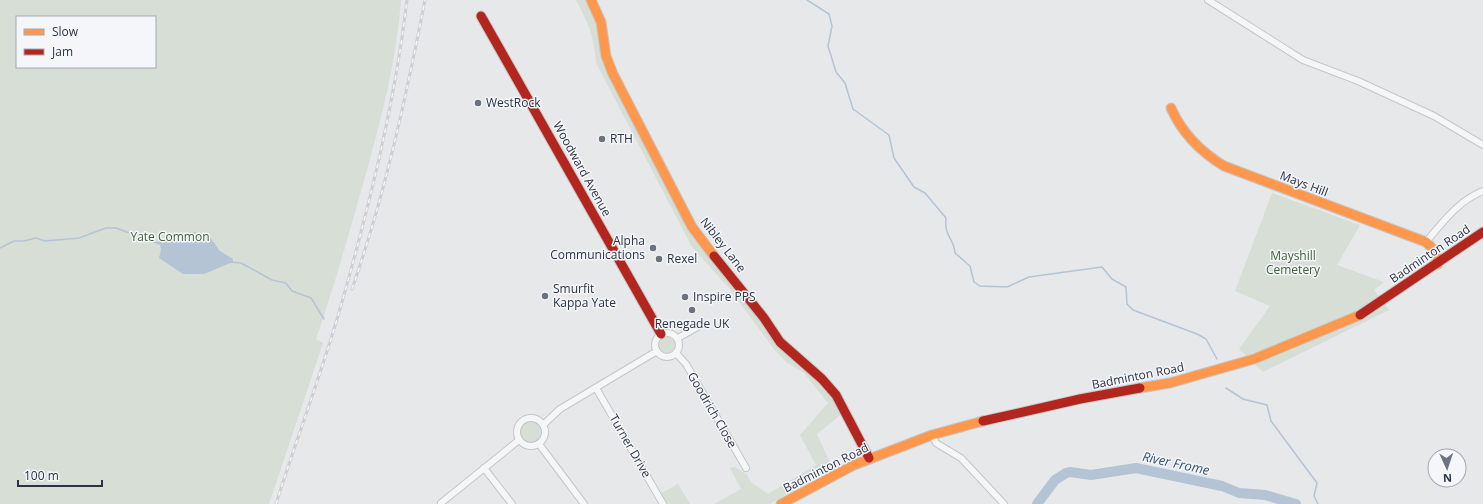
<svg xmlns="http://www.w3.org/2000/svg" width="1483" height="504" font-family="'Open Sans',sans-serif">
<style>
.green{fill:#d6ded6;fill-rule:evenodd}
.water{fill:#b4c4d5}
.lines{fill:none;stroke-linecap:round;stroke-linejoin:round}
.stream{stroke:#b4c4d5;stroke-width:1.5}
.river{stroke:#b4c4d5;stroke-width:10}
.street-casing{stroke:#c4c6c8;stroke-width:8}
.slow-casing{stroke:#c4c6c8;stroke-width:11}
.jam-casing{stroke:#c4c6c8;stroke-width:11}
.street{stroke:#f5f6f7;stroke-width:6}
.slow{stroke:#ff974d;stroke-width:9}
.jam{stroke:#b3261e;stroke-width:9}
.rail-casing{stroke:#cecfd2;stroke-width:3}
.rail{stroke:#f4f6f9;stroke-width:1.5;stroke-dasharray:4.5;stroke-linecap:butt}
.poi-dot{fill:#6c737f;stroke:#f4f6f9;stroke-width:1.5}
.labels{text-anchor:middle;stroke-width:3;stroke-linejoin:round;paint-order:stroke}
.poi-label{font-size:12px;fill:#2b3445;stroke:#f4f6f9;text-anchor:start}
.street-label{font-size:12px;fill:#2b3445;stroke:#f4f6f9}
.park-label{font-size:12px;fill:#3f6138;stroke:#f4f6f9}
.water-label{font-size:13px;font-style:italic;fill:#34527a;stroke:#f4f6f9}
</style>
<rect width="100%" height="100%" fill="#e6e8ea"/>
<g class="green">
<path d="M 0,0 L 401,0 C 397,58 382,115 367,170 C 351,227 335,284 316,339 L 323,343 L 269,504 L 0,504 ZM 17,17 L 155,17 L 155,67 L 17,67 Z"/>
<path d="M 576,0 L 586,0 L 598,25 L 608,75 L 701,247 L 838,401 L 843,413 L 817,434 L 832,467 L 770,504 L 714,504 L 741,489 L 730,468 L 735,467 L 747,475 L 751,482 L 768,494 L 816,465 L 800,435 L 828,403 L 804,373 L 786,362 L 774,349 L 729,288 L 692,247 L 596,63 C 594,35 589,25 576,0 Z"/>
<polygon points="1272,193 1360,225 1337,265 1384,282 1374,290 1389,310 1263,372 1239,349 1270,306 1235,291"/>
<circle cx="667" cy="345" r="9"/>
<circle cx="530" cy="432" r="11"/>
<polygon points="678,484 690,504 663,504 658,495"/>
</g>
<polygon class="water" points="194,232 209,236 220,251 233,259 233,262 204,274 183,274 159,258 161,250 160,244 154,243 175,235"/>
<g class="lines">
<g class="stream">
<path d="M 807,0 L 829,14 L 832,26 L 828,46 L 836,72 L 845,83 L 853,109 L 889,135 L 894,158 L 914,187 L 925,193 L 946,218 C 944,237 954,238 955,253 L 970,266 L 974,282 L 980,286 L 1007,287 L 1029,277 L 1102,267 L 1112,279 L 1126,287 L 1127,304 L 1133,310 L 1197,334 L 1206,339 L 1217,359"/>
<polyline points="0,248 14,241 24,241 36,238 45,241 79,238 106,228 116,228 160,244"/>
<polyline points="229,262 241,263 272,280 286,283 292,291 311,298 324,319"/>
<polyline points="1226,388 1243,399 1267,405 1271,421 1317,483 1314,496 1318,504"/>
</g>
<polyline class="river" points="1037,504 1055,480 1066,473 1070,472 1091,475 1136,468 1222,486 1239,493 1265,495 1296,504"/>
<defs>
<g id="street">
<polyline points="1208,0 1303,60 1358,81 1434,116 1483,145"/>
<path d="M 1426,242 C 1443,222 1458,201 1483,191"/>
<circle cx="667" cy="345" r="12"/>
<polyline points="678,338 703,324"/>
<polyline points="676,353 686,364 746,468"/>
<polyline points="596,388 663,504"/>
<circle cx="531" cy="432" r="14"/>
<polyline points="543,425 560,409 657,351"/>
<polyline points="932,435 936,443 961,458 1004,504"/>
<polyline points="539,444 584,504"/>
<polyline points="484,468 512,504"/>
<polyline points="441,503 519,440"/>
</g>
<g id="slow">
<polyline points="591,0 601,22 606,56 613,74 692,227 714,256"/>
<path d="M 1171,108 C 1182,133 1201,152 1224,166 L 1426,242 L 1436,252 L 1438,264"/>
<polyline points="1140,388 1170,383 1254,359 1360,315"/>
<polyline points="781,504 854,465 932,435 983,421"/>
</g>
<g id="jam">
<polyline points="481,16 661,334"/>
<polyline points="714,256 764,318 780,342 822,379 836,395 869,458"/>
<polyline points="1360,315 1483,232"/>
<polyline points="983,421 1080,399 1140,388"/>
</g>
</defs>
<use href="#street" class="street-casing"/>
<use href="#slow" class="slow-casing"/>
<use href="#jam" class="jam-casing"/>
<use href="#street" class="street"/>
<use href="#slow" class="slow"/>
<use href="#jam" class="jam"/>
<defs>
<g id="rail">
<path d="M 352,289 C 385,195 406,97 425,0"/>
<path d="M 276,504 C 297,437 323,370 342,302 C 370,203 395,102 407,0"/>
</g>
</defs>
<use href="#rail" class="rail-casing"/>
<use href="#rail" class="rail"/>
</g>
<g class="poi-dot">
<circle cx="478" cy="103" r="4"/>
<circle cx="602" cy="139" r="4"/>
<circle cx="653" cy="248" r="4"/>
<circle cx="659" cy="259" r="4"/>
<circle cx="545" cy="296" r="4"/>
<circle cx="685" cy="297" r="4"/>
<circle cx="692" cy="310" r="4"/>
</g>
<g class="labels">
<g class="poi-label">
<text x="486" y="107">WestRock</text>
<text x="610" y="143">RTH</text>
<text x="645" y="245" text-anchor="end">Alpha<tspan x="645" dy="14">Communications</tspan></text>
<text x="667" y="263">Rexel</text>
<text x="553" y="293">Smurfit<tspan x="553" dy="14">Kappa Yate</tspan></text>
<text x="693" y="301">Inspire PPS</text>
<text x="692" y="328" text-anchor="middle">Renegade UK</text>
</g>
<g class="street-label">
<text transform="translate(582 169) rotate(61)" y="4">Woodward Avenue</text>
<text transform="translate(1304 184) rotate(21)" y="4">Mays Hill</text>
<text transform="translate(723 245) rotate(52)" y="4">Nibley Lane</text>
<text transform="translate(1430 254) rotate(-34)" y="4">Badminton Road</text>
<text transform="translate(1138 376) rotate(-11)" y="4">Badminton Road</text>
<text transform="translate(712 410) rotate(60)" y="4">Goodrich Close</text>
<text transform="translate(630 446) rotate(60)" y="4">Turner Drive</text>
<text transform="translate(826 468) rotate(-27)" y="4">Badminton Road</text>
</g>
<g class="park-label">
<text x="170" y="241">Yate Common</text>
<text x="1293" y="260">Mayshill<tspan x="1293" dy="14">Cemetery</tspan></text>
</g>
<g class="water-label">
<text transform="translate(1176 463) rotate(12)" y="5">River Frome</text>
</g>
</g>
<rect x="16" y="16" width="140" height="52" fill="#f4f6f9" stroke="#a4a8b1"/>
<rect x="24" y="29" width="20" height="6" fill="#ff974d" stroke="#a4a8b1"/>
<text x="52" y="36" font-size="12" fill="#2b3445">Slow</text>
<rect x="24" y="49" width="20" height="6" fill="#b3261e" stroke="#a4a8b1"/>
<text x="52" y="56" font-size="12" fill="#2b3445">Jam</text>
<g transform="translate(1447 468) rotate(177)"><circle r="19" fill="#f4f6f9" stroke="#a4a8b1"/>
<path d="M0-3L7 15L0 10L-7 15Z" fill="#6c737f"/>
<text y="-6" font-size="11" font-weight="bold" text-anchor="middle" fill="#2b3445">N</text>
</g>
<path d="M18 480v6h84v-6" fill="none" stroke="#2b3445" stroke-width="2"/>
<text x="24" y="480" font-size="12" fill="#2b3445" stroke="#f4f6f9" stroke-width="3" paint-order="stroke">100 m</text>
</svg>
